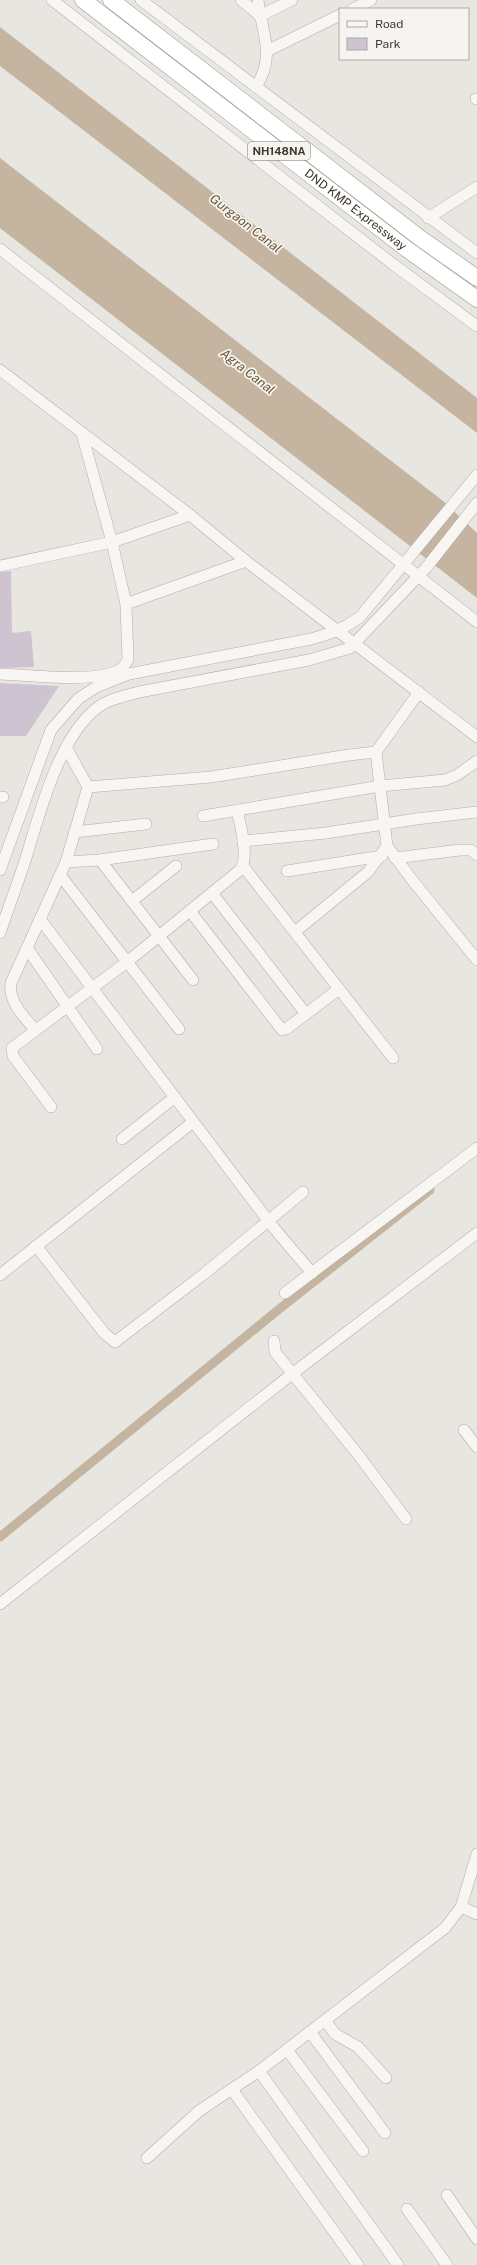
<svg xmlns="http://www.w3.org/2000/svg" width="477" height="2265" font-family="'Public Sans',sans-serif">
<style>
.green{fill:#cec3d1}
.water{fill:#c4b4a0}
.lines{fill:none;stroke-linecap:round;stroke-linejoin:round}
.canal{stroke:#c4b4a0;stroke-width:9}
.minor-casing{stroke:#b2aea7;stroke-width:12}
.highway-casing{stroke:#9d968a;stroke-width:17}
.minor{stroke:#f7f6f3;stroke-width:11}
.highway{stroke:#fff;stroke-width:16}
.labels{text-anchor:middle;stroke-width:3.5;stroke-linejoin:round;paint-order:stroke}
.shield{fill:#f6f4f0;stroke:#757066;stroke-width:1}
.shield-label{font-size:11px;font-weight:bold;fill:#3e382b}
.street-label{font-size:12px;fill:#3e382b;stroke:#f6f4f0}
.water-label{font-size:13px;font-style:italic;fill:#6d5939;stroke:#f6f4f0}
</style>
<rect width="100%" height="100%" fill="#e8e6e1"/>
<g class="green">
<polygon points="11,571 12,633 31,631 34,667 0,668 0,572"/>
<polygon points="0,683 59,686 26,736 0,736"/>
</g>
<g class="water">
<polygon points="0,27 477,398 477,433 0,66"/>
<polygon points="0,158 443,501 477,533 477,598 0,228"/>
</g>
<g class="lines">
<polyline class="canal" points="0,1537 278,1310 430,1190"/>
<defs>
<g id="minor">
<polyline points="52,0 394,265 477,326"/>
<polyline points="141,0 477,253"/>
<polyline points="241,0 260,16 292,0"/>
<polyline points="353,9 371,0"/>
<polyline points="267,51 340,15"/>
<path d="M 256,87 C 276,55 262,34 258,0"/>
<polyline points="476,99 477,99"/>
<polyline points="428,218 477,187"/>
<polyline points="0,249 477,622"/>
<polyline points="0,370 190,515 246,561 477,737"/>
<polyline points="0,566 112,542 190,515"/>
<polyline points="126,604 246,561"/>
<path d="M 0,674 C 28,675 93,683 117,671 C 122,669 125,665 128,660 L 126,604 L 112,542 L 82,434"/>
<polyline points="419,692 376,752 387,846 413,881 477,960"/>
<polyline points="88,787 211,777 349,755 376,752"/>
<polyline points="0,797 3,797"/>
<polyline points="203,816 380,786 445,780 457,775 477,761"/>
<polyline points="75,832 146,824"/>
<polyline points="243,841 326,833 416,819 477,812"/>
<polyline points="395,858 460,850 471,850 477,855"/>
<polyline points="100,860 193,980"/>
<polyline points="66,862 100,860 213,844"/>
<polyline points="243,866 393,1058"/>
<path d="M 0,870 L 51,730 L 78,699 L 96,687 L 129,674 L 311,639 C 329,634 344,629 360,617 L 477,475"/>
<polyline points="287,871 382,856"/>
<polyline points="60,875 179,1029"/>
<polyline points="212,893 306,1014"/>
<polyline points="132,901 176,866"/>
<polyline points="190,911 282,1030 286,1029 339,989"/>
<polyline points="40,919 273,1227 312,1273"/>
<polyline points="296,931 368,872 387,846"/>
<path d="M 0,933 C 8,909 17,885 25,861 C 39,816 58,738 97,708 C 109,699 125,696 139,692 L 309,660 L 350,648 L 426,568 L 477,503"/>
<polyline points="27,948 97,1049"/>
<path d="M 35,1030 C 24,1016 8,1002 11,983 L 66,862 L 88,787 L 67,749"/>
<path d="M 51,1107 L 13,1056 L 12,1048 L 127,962 L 240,870 C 250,858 240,824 237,810"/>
<polyline points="122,1139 175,1097"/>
<polyline points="36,1246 105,1334 115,1342 204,1274 303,1192"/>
<polyline points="0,1275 193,1122"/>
<polyline points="285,1293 477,1148"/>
<polyline points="274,1341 275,1352 360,1457 406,1519"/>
<polyline points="464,1430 477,1447"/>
<polyline points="0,1604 292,1374 477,1233"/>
<polyline points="461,1907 477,1914"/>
<polyline points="325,2020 335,2034 358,2047 386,2078"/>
<polyline points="310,2032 385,2133"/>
<polyline points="287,2050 363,2151"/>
<polyline points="259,2071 398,2265"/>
<polyline points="233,2091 358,2265"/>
<polyline points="147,2158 199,2111 259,2071 445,1928 461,1907 477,1854"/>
<polyline points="447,2195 477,2239"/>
<polyline points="407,2209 447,2265"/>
</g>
<g id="highway">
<path id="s1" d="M 83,0 L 408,250 L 477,299"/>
<polyline points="111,0 420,238 477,278"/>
</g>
</defs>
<use href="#minor" class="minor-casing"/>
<use href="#highway" class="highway-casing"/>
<use href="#minor" class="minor"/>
<use href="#highway" class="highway"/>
</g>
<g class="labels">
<rect class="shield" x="248" y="142" width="62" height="18" rx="3"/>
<g class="shield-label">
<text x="279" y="155">NH148NA</text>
</g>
<g class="street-label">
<text dy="4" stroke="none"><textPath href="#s1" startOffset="344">DND KMP Expressway</textPath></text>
</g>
<g class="water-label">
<text transform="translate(246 223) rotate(38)" y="5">Gurgaon Canal</text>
<text transform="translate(248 371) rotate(38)" y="5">Agra Canal</text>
</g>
</g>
<rect x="339" y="8" width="130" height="52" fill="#f6f4f0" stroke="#aca9a1"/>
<rect x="347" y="21" width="20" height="6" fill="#f7f6f3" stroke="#aca9a1"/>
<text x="375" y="28" font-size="12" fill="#3e382b">Road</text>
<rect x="347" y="38" width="20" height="12" fill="#cec3d1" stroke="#aca9a1"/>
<text x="375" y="48" font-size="12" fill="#3e382b">Park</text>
</svg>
